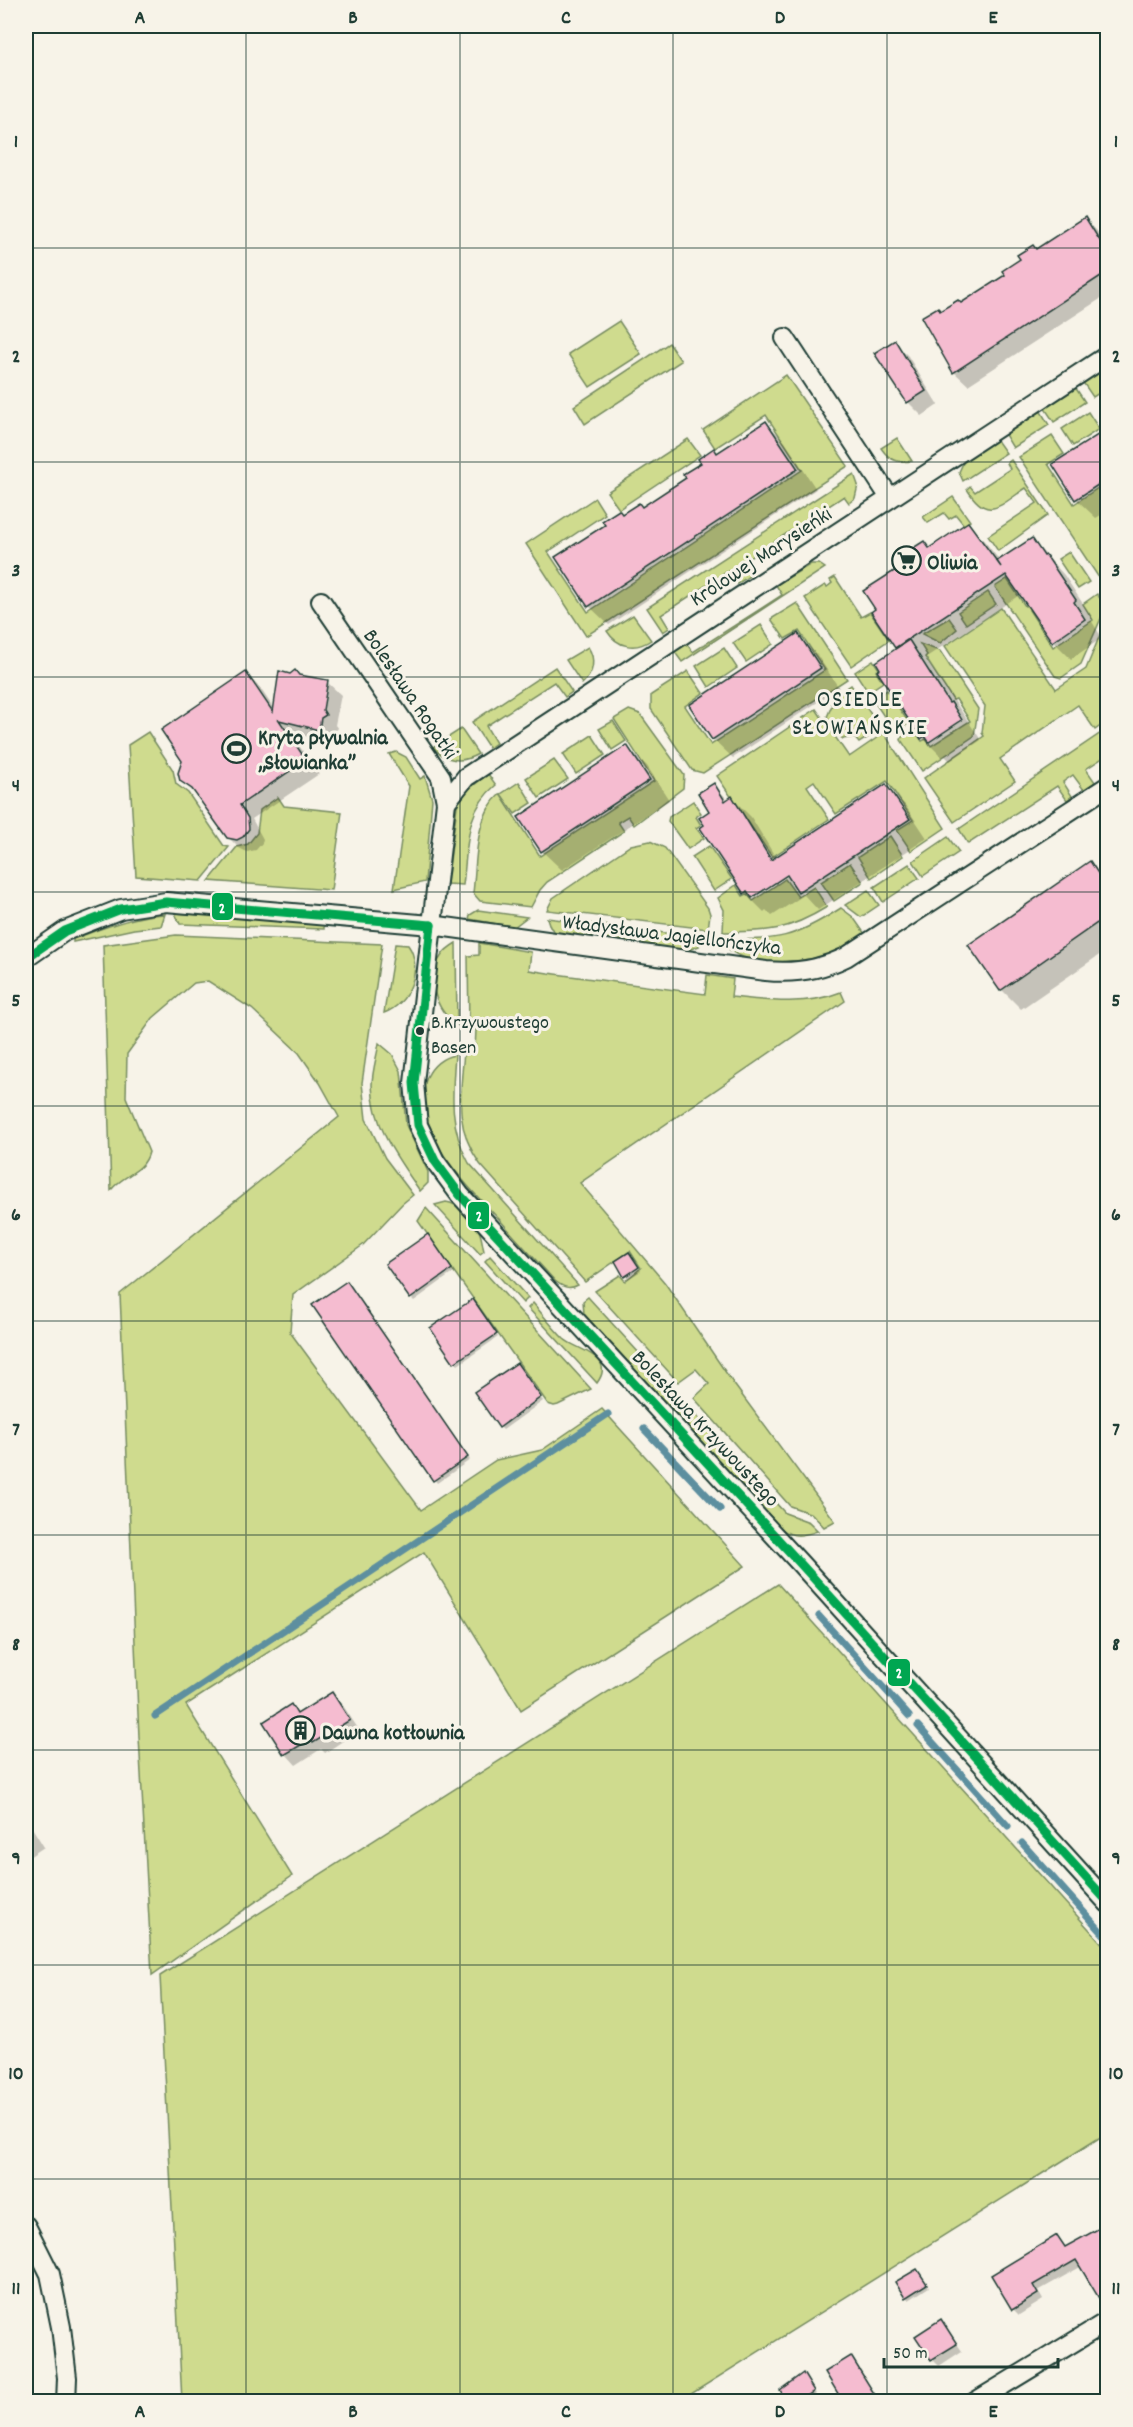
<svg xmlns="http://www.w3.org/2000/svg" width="1133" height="2427" font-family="Dekko,sans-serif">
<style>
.green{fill:#cfdb8e;stroke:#778c61;stroke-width:1.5}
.shadow{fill:#0003;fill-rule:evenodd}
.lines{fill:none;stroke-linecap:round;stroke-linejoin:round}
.stream{stroke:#5d8f9f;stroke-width:7}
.building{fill:#f5bcd0;stroke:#1f3d34;stroke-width:1.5}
.street-casing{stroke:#1f3d34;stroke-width:22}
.street{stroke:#f7f3e8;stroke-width:18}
.bus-1-casing{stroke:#f7f3e8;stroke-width:14}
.bus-1{stroke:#00a651;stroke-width:9}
.grid{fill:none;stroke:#1f3d34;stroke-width:1.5;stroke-opacity:0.55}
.bus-dot{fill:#1f3d34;stroke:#f7f3e8;stroke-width:2}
.labels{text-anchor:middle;stroke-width:6;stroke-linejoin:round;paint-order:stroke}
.bus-label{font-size:20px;fill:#1f3d34;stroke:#f7f3e8;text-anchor:start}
.street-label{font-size:22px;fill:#1f3d34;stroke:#f7f3e8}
.poi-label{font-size:22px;font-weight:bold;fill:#1f3d34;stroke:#f7f3e8;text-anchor:start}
.neighbourhood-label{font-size:24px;letter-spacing:1.5px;fill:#1f3d34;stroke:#f7f3e8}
.line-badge{stroke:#f7f3e8;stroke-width:2}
.badge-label{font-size:16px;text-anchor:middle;font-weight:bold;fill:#fff}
.neatline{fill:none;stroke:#1f3d34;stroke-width:2}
.grid-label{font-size:20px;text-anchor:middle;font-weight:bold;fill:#1f3d34}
</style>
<rect width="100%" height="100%" fill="#f7f3e8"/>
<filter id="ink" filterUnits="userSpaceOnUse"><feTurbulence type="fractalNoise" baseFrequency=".0167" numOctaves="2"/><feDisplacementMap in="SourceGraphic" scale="12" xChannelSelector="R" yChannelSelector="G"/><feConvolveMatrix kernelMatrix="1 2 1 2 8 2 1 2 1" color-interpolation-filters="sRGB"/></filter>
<g filter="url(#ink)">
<g class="green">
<polygon points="619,321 641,354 590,387 568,354"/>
<polygon points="669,343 681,361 585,424 574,406"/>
<polygon points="1107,364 1107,388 1093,397 1082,381"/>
<polygon points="786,375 848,466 586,636 526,544 595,498 605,514 548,552 588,612 802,470 766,415 715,448 703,430"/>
<polygon points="1075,387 1085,402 1054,422 1044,407"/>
<polygon points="1040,410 1049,425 1013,448 1004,433"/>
<polygon points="1088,412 1099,429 1073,446 1062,429"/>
<polygon points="1052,436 1064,454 1048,464 1074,504 1107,482 1107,590 1019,457"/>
<path d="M 897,438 L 912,461 C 897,463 890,461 881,448 Z"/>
<polygon points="688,439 700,455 619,509 607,492"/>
<polygon points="996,439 1006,453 963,481 959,472 964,461"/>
<path d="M 1011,460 L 1048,515 L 998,551 L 988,536 L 1037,503 L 1026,488 C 1000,505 988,523 967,489 L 970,486 L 975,492 L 1010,469 L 1007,463 Z"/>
<polygon points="854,474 858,485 855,498 849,503 844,496 746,560 754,573 737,584 728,571 661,615 669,628 663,632 647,608"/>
<polygon points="953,497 970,521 964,525 956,515 949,519 944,513 928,523 923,517"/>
<polygon points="1069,552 1089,582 1078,589 1058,559"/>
<polygon points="811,564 819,564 825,568 682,662 674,651 686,643 693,652 782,595 776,585"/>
<polygon points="835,577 861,617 870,612 889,640 851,666 805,598 825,585 827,587 832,583 830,580"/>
<polygon points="1007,579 1025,606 1029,604 1032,608 1029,610 1053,647 1093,620 1083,604 1097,594 1106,607 1081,664 1061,678 1055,676 995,587"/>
<polygon points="988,592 996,604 966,624 958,612"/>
<polygon points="797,603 847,679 703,773 692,770 651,709 651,695 688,671 703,693 685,706 711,745 825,670 799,631 785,639 771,619"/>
<polygon points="1001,608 1056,689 1086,669 1107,618 1107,721 1095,730 1078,705 1000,759 1015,781 954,822 924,778 984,736 982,733 985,706 945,646"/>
<path d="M 633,615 L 651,640 C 635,651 617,647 607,631 Z"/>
<polygon points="949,618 957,629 940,643 922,634"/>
<polygon points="761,625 773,644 746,662 733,643"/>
<polygon points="920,644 940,651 978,709 974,736 922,771 901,740 902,737 914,729 922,741 926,739 931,746 970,721 956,699 953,700 925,657 927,655"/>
<path d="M 588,647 C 596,659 594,674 582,684 L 566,660 Z"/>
<polygon points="724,648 737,668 709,687 696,666"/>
<polygon points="873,660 879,669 876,671 883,682 868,692 855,672"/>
<polygon points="555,667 572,692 565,697 554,682 486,726 496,743 489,748 472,722"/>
<polygon points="851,685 881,729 859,743 854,737 843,739 838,735 827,717 832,705 829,700"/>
<polygon points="887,690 909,723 897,732 894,731 873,700"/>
<polygon points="816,709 849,757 884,733 945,828 911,851 897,830 913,820 887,781 836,814 814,781 807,786 829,819 772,857 717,776"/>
<path d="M 629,710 L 640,714 L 684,775 L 683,788 L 634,825 L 628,816 L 618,822 L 624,831 L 547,882 L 540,890 L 531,907 L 480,901 L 473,893 C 477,861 474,817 500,794 L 540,856 L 654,781 L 614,719 Z"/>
<polygon points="613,721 626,741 612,750 599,729"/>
<path d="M 461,729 L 478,754 C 461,764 445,761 433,747 Z"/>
<polygon points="1107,729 1107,755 1086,769 1095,782 1084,790 1073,775 1063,782 1072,796 1067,800 1057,786 968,844 959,829"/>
<polygon points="148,732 173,770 176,784 188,793 224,846 229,847 201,881 136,876 128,745"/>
<polygon points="592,735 605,755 576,774 563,754"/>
<polygon points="396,752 406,757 420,779 425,776 432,799 425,882 394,889 409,786 389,754"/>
<polygon points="554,760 568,779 539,798 526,778"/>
<path d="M 488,774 L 496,785 C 464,811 468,848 463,885 L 447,884 L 457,806 L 464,793 Z"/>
<polygon points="519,782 532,803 515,814 501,794"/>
<polygon points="278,797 284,806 342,812 331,890 209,881 237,847 248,844 257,833 260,810"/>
<polygon points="693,801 701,813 696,817 701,825 696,828 704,838 688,849 668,821 669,817"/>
<polygon points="890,836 903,856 871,878 858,857"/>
<polygon points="948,837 959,852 923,876 913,861"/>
<polygon points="650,841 665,848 708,908 710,914 708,929 547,910 553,898 631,845"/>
<polygon points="709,846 732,879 714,891 692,857"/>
<polygon points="850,863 863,882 834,901 821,882"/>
<polygon points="909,864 919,878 883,902 874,887"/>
<path d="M 785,879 L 798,897 L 814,887 L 827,907 C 788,931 768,932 723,932 L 724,910 L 718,898 L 736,885 L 743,896 L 747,894 L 753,901 Z"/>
<polygon points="868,890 879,905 861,917 845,905"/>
<path d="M 841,908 L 853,917 L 865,934 C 857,939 849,946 841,950 C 815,962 736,973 723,940 C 779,940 793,939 841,908 Z"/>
<polygon points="478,910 527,917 514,927 469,919 470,915"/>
<polygon points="175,913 324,923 324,929 180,924"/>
<path d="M 165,914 L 161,926 L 134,929 L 73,942 L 73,939 C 104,928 132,916 165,914 Z"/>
<polygon points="547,918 705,938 699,946 682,952 556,933 550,927"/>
<path d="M 176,935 L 382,944 L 362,1083 L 366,1119 L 385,1158 L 413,1195 L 402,1204 L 363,1245 L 293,1295 L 290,1332 L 421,1510 L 496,1460 L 542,1450 L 602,1409 L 745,1566 L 521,1710 L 424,1552 L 186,1705 L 292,1876 L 152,1975 L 139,1737 L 120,1294 L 339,1117 L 320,1083 L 299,1053 L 252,1009 L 208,981 L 194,983 L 153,1018 L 127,1054 L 126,1097 L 149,1152 C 144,1173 123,1174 111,1190 L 103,945 Z"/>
<path d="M 456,943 L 457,1025 C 435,1010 425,978 442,955 C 445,950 451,946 456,943 Z"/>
<path d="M 479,943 L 531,952 L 529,970 L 548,973 L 705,994 L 707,975 L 733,979 L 731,997 C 768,1001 806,1006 841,992 L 845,1001 L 580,1183 L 665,1283 L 733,1383 L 835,1521 L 824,1527 L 812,1514 L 790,1506 L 694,1398 L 709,1384 L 696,1369 L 678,1382 L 595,1291 L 620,1275 L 625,1281 L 641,1268 L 630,1251 L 585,1282 L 480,1164 C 454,1127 460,1095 464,1053 L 475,1051 L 476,1029 L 469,1027 L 468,956 L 479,955 Z"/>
<path d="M 395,944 L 408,945 C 424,967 409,1005 384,1013 Z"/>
<path d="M 379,1043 L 392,1054 L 401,1071 L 406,1125 L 428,1172 L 428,1183 L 420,1191 C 398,1159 373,1127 372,1085 C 372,1072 377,1056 379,1043 Z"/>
<path d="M 455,1055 C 452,1094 449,1128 469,1163 L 578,1285 C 569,1290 563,1287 555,1281 C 536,1260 517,1240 499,1219 C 468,1187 407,1128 427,1077 C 432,1066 442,1057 455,1055 Z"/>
<path d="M 446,1202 C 458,1203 474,1219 479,1231 C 482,1237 482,1244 484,1251 L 480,1254 L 435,1205 Z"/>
<polygon points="426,1208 591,1389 558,1405 554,1406 548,1404 418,1221"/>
<polygon points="490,1256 528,1298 523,1303 485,1261"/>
<path d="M 588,1297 L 785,1513 L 809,1522 L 818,1531 C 804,1535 794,1539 782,1529 L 584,1314 L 583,1301 Z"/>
<path d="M 533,1303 C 543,1315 553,1328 564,1339 C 576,1350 617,1356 597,1383 L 528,1308 Z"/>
<polygon points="778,1584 1107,1949 1107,2133 680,2401 182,2401 160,1976"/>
</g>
<g class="shadow">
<polygon points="1085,219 1098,232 1108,247 1108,294 968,385 954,372 941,312 961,305"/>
<polygon points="894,342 908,356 938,405 922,416 908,402"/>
<polygon points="766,422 785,442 816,489 609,625 589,606 622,516 642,508"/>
<polygon points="1108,430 1108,511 1096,518 1076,499 1054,465"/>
<polygon points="968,524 986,543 1000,561 1032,540 1064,575 1093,619 1091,620 1102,638 1071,659 1053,641 1021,594 925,658 981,740 950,761 945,756 942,757 923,738 896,647 904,566 924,542 930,549"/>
<polygon points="797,635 817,655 839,688 733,758 713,739"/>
<polygon points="246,674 260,688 275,710 300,677 327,682 341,695 335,725 338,729 334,731 332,742 290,733 319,774 252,819 263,839 262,843 256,850 247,852 239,848 225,834 200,798 181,781"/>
<polygon points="627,747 647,766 669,800 562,870 542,851"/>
<path d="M 714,785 L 728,800 L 732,798 L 751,817 L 776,858 L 886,786 L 905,805 L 927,838 L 818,910 L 804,895 L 772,916 L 766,910 L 764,912 L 745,893 L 706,826 L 711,812 ZM 792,870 L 794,872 L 753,899 L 751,896 Z"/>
<polygon points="1089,863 1108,881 1108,949 1021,1009 1002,990"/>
<polygon points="431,1239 454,1272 414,1301 411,1298"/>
<polygon points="632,1257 641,1271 628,1279 617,1262"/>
<polygon points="350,1286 470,1460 437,1483 315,1306"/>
<polygon points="475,1304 498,1337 458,1365 455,1362"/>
<polygon points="520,1368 543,1401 503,1430 500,1427"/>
<polygon points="332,1694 342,1704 359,1730 325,1753 321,1749 296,1765 286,1754 265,1723 290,1706 299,1715"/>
<polygon points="26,1818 44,1847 26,1859"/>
<polygon points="1108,2226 1108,2302 1105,2303 1082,2266 1038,2291 1043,2300 1019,2315 1013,2309 1057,2237 1066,2248"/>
<polygon points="920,2273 929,2287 909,2300 906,2297"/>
<polygon points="941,2321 962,2351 939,2366 932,2359"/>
<polygon points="850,2358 857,2365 880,2402 845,2402"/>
<polygon points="806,2378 816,2394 805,2402 789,2402"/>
<polygon points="1098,2393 1105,2402 1085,2402"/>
</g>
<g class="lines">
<g class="stream">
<polyline points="644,1429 720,1509"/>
<polyline points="819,1616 909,1716"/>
<polyline points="155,1716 608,1414"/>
<polyline points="918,1726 1008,1826"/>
<polyline points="1022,1843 1108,1939"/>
</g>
</g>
<g class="building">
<polygon points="1085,217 1107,252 1107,272 953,373 921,317 938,307 940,311 958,300 961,303 1005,275 1002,271 1020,259 1017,255 1033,245 1036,249"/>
<polygon points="895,340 926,391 907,403 874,353"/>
<polygon points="766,421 798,469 588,607 555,557 605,525 602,521 619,510 622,514 639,503 642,507 686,478 683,474 701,463 698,459 714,448 717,453"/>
<polygon points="1107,429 1107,479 1075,500 1052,464"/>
<polygon points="968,522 1001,567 997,561 1032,538 1044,556 1046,555 1076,600 1074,602 1085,619 1052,642 1006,575 895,648 871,612 875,609 863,591 902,566 896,559 924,541 929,548"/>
<polygon points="798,633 821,668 712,740 689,705"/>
<polygon points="909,640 949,703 951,702 962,720 929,742 925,736 921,739 877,671 880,669 876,662"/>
<polygon points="295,670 299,675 328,680 323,710 326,715 321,718 319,730 279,720 306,760 240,805 248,818 249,829 243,837 237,840 227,838 192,789 180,781 178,773 182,761 161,730 246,672 273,712 279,671 290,674"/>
<polygon points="627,745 650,780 541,852 518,817"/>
<polygon points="714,783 725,801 732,796 771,860 886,784 910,819 798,892 787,875 752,898 747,891 744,894 700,828 704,825 699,818 709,811 698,793"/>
<polygon points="1090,861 1107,887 1107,916 1000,991 968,945"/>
<polygon points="428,1234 452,1269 410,1299 385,1264"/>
<polygon points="629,1252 639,1267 624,1277 615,1261"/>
<polygon points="347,1281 468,1457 433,1481 312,1305"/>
<polygon points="473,1299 497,1334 454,1363 430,1328"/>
<polygon points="517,1363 541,1397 499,1428 474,1392"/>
<polygon points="332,1692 350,1720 313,1743 311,1739 284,1755 263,1722 291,1704 297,1714"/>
<polygon points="1107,2224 1107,2310 1106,2310 1076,2260 1033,2285 1038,2294 1012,2310 991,2275 1057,2235 1065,2247"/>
<polygon points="917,2269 927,2284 905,2298 895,2282"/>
<polygon points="941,2319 957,2344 931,2360 915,2336"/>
<polygon points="851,2356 875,2395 864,2402 843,2402 825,2372"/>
<polygon points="803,2373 814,2391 798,2402 787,2402 780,2390"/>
</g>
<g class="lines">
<defs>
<g id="street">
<polyline points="785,338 890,498"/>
<polyline points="321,601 441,777 446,802 414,1083 418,1125 435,1161 460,1195 798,1561 1108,1903"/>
<polyline points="446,802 466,777 1108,355"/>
<path d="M 26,958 L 65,931 L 121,909 L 166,902 L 431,925 L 766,971 C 795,974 820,970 846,957 L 1108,786"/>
<polyline points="26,2226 50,2274 61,2327 67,2378 66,2402"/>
<polyline points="975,2402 1108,2321"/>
</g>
</defs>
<use href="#street" class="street-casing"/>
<use href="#street" class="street"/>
<defs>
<g id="bus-1">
<polyline points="431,925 414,1083 418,1125 435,1161 460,1195 798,1561 1108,1902"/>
<polyline points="26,958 65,931 121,909 166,902 431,925"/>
</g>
</defs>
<use href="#bus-1" class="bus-1-casing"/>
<use href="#bus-1" class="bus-1"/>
</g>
</g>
<path class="grid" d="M 246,26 L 246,2402M 460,26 L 460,2402M 673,26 L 673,2402M 887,26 L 887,2402M 26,248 L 1108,248M 26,462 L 1108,462M 26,677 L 1108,677M 26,892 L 1108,892M 26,1106 L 1108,1106M 26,1321 L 1108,1321M 26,1535 L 1108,1535M 26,1750 L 1108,1750M 26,1965 L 1108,1965M 26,2179 L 1108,2179"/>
<defs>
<symbol id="supermarket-ring" viewBox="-11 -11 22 22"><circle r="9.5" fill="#f7f3e8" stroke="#1f3d34" stroke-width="1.5"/><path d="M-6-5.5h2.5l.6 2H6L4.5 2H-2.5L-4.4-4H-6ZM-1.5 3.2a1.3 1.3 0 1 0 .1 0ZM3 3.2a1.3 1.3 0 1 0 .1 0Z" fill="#1f3d34"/></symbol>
<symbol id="stadium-ring" viewBox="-11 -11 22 22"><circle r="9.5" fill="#f7f3e8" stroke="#1f3d34" stroke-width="1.5"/><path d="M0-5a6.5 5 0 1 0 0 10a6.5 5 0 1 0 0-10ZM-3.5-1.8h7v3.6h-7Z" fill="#1f3d34"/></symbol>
<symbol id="building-ring" viewBox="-11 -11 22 22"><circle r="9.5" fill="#f7f3e8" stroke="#1f3d34" stroke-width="1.5"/><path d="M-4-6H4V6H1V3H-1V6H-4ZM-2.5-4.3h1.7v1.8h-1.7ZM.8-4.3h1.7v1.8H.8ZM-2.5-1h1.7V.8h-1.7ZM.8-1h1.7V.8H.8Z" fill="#1f3d34"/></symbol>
</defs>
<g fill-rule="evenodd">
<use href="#supermarket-ring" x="890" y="544" width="33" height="33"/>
<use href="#stadium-ring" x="220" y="732" width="33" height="33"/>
<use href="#building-ring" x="284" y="1714" width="33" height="33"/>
</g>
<circle class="bus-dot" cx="420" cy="1031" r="5"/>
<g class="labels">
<g class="bus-label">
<text x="431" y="1028">B.Krzywoustego<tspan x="431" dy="25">Basen</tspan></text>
</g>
<g class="street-label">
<text transform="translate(760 555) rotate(-33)" y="8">Królowej Marysieńki</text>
<text transform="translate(412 693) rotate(56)" y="8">Bolesława Rogatki</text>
<text transform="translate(672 933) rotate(7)" y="8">Władysława Jagiellończyka</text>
<text transform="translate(707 1427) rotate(47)" y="8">Bolesława Krzywoustego</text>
</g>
<g class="poi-label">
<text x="927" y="569">Oliwia</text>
<text x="258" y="744">Kryta pływalnia<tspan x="258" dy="25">„Słowianka”</tspan></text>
<text x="322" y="1739">Dawna kotłownia</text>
</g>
<g class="neighbourhood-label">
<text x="860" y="706">OSIEDLE<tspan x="860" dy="28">SŁOWIAŃSKIE</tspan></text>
</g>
</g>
<g class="line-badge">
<rect x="211" y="892" width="23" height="29" rx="6" fill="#00a651"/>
<rect x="467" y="1201" width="23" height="29" rx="6" fill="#00a651"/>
<rect x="887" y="1658" width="24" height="29" rx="6" fill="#00a651"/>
</g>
<g class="badge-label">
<text x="222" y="913">2</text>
<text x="479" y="1221">2</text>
<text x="899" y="1678">2</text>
</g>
<rect width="1133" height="2427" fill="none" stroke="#f7f3e8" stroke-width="66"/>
<path d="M884 2358v9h174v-9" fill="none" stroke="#1f3d34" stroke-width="3"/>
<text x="893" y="2358" font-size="18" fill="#1f3d34" stroke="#f7f3e8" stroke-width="4.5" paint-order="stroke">50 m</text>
<rect x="33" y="33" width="1067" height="2361" class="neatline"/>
<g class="grid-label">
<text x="140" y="23">A</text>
<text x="353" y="23">B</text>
<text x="566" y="23">C</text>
<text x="780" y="23">D</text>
<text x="993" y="23">E</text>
<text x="16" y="147">1</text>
<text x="1116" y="147">1</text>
<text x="16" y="362">2</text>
<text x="1116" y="362">2</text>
<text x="16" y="576">3</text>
<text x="1116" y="576">3</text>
<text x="16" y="791">4</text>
<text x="1116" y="791">4</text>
<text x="16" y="1006">5</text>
<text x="1116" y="1006">5</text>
<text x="16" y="1220">6</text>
<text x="1116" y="1220">6</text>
<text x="16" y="1435">7</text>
<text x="1116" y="1435">7</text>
<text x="16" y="1650">8</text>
<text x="1116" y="1650">8</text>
<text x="16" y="1864">9</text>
<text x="1116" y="1864">9</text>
<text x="16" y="2079">10</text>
<text x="1116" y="2079">10</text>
<text x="16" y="2294">11</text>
<text x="1116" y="2294">11</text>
<text x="140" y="2417">A</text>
<text x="353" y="2417">B</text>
<text x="566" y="2417">C</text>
<text x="780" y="2417">D</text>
<text x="993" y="2417">E</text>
</g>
</svg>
